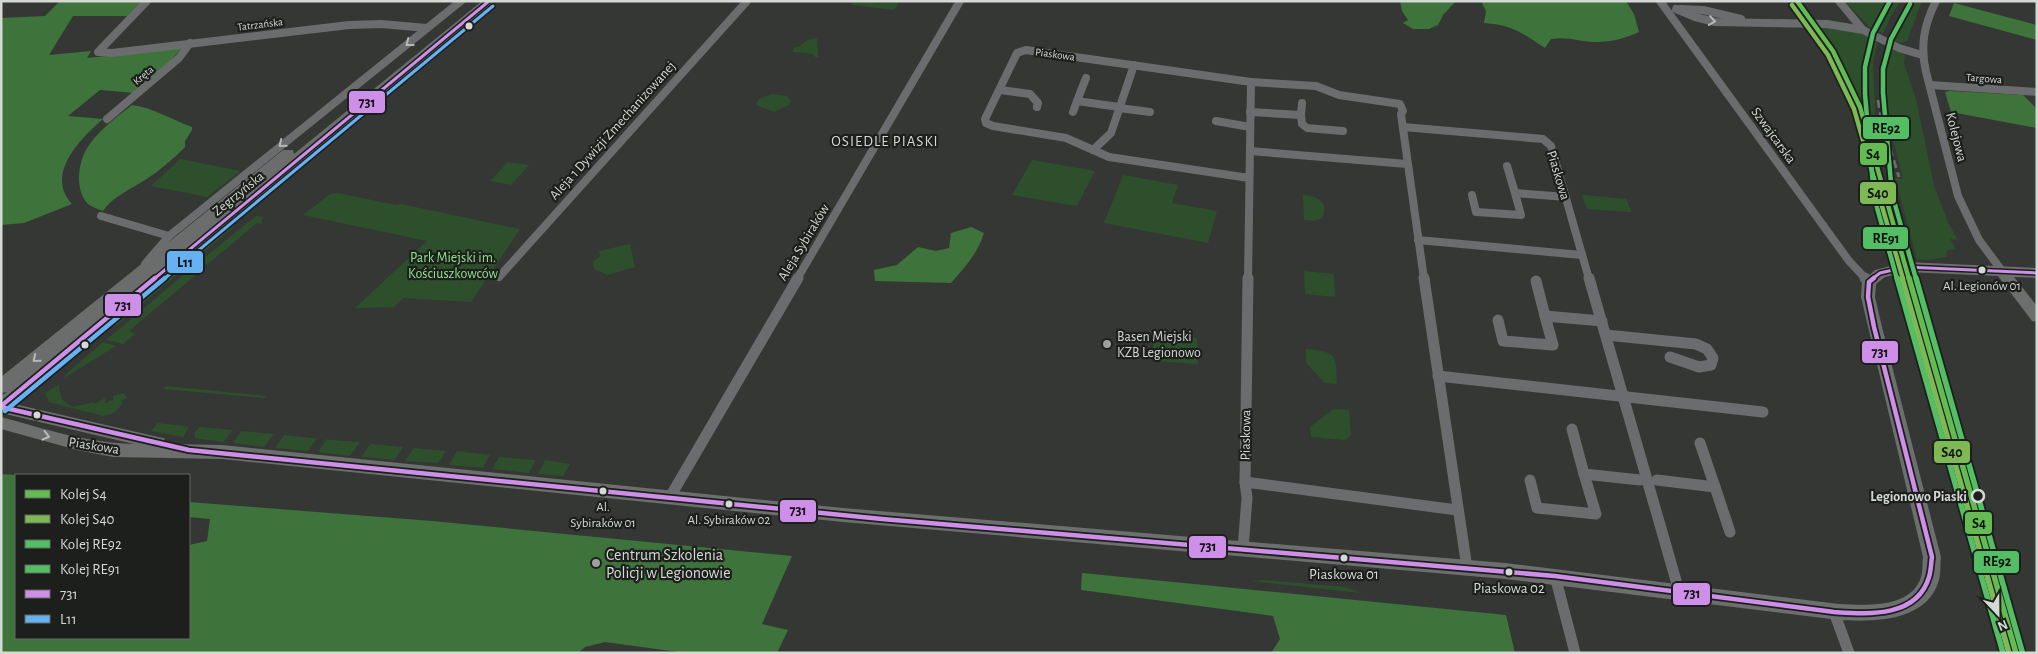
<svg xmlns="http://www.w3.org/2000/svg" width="2038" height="654" font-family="'Alegreya Sans',sans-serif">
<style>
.green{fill:#2e4f2c}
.forest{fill:#3e743c}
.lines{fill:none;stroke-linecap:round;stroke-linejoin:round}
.street-far1{stroke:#6b6c6d;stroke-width:8}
.street{stroke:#6b6c6d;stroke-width:11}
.secondary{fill:#6d6e6e;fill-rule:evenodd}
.primary{fill:#6b6d6c;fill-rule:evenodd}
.rail{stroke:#6b6c6a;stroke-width:3;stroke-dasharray:8 4.5;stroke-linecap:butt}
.bus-1-far1-casing{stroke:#1c1f1c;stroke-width:6}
.bus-1-casing{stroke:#1c1f1c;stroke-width:8}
.bus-2-far1-casing{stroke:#1c1f1c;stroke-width:6}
.bus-2-casing{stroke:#1c1f1c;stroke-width:8}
.bus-1-far1{stroke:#ce8fe9;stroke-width:3}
.bus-1{stroke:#ce8fe9;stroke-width:4.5}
.bus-2-far1{stroke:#66b1f2;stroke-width:3}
.bus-2{stroke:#66b1f2;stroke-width:4.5}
.rail-1-far1-casing{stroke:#1c1f1c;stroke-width:8}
.rail-1-casing{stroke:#1c1f1c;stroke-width:9}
.rail-2-far1-casing{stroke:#1c1f1c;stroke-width:8}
.rail-2-casing{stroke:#1c1f1c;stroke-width:9}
.rail-3-far1-casing{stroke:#1c1f1c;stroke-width:8}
.rail-3-casing{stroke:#1c1f1c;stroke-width:9}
.rail-4-far1-casing{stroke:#1c1f1c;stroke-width:8}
.rail-4-casing{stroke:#1c1f1c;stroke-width:9}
.rail-1-far1{stroke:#63bb52;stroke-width:4.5}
.rail-1{stroke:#63bb52;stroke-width:5.5}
.rail-2-far1{stroke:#7eb956;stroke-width:4.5}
.rail-2{stroke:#7eb956;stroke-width:5.5}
.rail-3-far1{stroke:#54be64;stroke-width:4.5}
.rail-3{stroke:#54be64;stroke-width:5.5}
.rail-4-far1{stroke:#54be64;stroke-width:4.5}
.rail-4{stroke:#54be64;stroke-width:5.5}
.oneway{stroke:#b5b8b6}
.oneway2{stroke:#b5b9b6}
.oneway3{stroke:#bbbebb}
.bus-dot{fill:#d5d9d5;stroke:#1c1f1c;stroke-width:2}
.poi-dot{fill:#9da09c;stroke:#1c1f1c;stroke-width:2}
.stop-dot{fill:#1c1f1c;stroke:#d5d9d5;stroke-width:2.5}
.labels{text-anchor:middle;stroke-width:4.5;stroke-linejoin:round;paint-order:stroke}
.far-street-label{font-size:11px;fill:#d5d9d5;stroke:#1c1f1c}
.bus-label{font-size:13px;fill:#d5d9d5;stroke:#1c1f1c}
.street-label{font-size:14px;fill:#d5d9d5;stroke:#1c1f1c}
.park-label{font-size:14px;fill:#90e48b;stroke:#1c1f1c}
.poi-label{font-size:14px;fill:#d5d9d5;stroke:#1c1f1c;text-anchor:start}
.stop-label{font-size:14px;font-weight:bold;fill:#d5d9d5;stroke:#1c1f1c;text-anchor:end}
.neighbourhood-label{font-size:15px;letter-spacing:1px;fill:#d5d9d5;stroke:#1c1f1c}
.near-bus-label{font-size:15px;fill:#d5d9d5;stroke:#1c1f1c}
.near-poi-label{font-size:16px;fill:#d5d9d5;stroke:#1c1f1c;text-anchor:start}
.line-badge{stroke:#1c1f1c;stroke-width:2}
.pale-badge-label{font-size:14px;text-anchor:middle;font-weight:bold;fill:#111}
</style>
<rect width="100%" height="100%" fill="#343733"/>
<g class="green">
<polygon points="850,1 899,3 894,10 852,5"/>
<polygon points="1845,1 1901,1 1893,12 1883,33 1871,29"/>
<polygon points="1910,1 1922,1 1907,41 1900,43 1893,40 1895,38 1888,36"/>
<path d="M 1819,26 L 1855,29 L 1878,40 L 1873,63 L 1877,154 C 1863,108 1849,64 1819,26 Z"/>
<polygon points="817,38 818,57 815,57 813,54 792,52 795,47 799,47 807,40"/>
<path d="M 1885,44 L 1905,55 L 1904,63 L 1916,99 L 1934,185 L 1948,222 L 1958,240 L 1950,239 L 1956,249 L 1946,251 L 1947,257 L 1925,260 L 1917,259 L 1895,178 L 1903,179 C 1891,132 1882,93 1885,44 Z"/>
<polygon points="772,94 787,96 791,101 789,105 774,112 756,105 759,99"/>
<polygon points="180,159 241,171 207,197 151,186"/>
<polygon points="1032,160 1095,171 1077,206 1012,195"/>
<polygon points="508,162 529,165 511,185 490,181"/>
<polygon points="1123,175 1178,185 1172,203 1217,211 1208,243 1104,223"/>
<polygon points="338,193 396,205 401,204 520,229 471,302 403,298 394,307 355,308 427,241 303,215 330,194"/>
<path d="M 1303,195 C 1317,196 1330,202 1322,218 L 1314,221 L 1304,220 Z"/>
<polygon points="1582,195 1626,199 1632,212 1587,209"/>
<polygon points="256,216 263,217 261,224 257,223 208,264 200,263 200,261"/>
<polygon points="240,217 231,229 117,325 114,324 163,279"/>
<polygon points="630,244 635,267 607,275 594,269 593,262 600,256 599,251"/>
<polygon points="194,266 204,268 129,331 135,334 123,344 106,340"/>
<polygon points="1304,271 1334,274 1335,297 1305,294"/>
<polygon points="1154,335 1197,338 1198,364 1153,361"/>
<polygon points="103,342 116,346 64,378 66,374"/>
<path d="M 1306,349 C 1337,352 1336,354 1337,384 L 1325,383 L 1306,363 Z"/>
<polygon points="61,383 59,386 62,400 73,407 94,402 94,404 105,398 105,403 113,400 113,396 124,393 127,398 121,401 123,403 114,413 103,416 49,402 45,393"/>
<polygon points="166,386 266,396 265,398 163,389"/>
<polygon points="1333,409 1349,410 1351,435 1345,440 1311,437 1310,427"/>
<polygon points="158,423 185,426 189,427 183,437 151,431"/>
<polygon points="199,427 233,430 223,442 194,438 195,432"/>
<polygon points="241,431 274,434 264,447 233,443"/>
<polygon points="284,435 313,438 317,438 308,451 275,448"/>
<polygon points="327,439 331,440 360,442 350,456 318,452"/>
<polygon points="370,444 403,447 395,460 361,457"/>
<polygon points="414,448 446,451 438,463 405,461"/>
<polygon points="457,451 490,455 483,468 449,465"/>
<polygon points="499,457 536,460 529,473 492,469"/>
<polygon points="545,460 570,464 563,476 538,474"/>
<polygon points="1263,580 1345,587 1362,593 1250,581"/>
</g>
<g class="forest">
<path d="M 60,1 L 142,1 L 127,16 L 73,16 L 49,55 L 91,51 L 87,58 L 182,48 L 159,73 L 135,93 L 100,90 L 68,116 L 103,119 C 80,139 45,174 72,204 L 24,223 L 1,225 L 1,18 L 45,16 Z"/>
<polygon points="1400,1 1456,1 1443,15 1438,25 1429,29 1413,29 1403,23 1408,20 1402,11"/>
<path d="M 1481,1 L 1626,1 L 1634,14 L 1639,32 C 1626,38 1612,42 1597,42 C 1580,42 1569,36 1551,39 L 1545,48 C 1521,33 1514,25 1484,23 L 1486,11 Z"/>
<polygon points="1954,3 2037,25 2037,40 1949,16"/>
<polygon points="1950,91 2023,95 2037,109 2037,128 1951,112 1945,92"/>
<path d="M 132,105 C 154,108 170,119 192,127 L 192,130 L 185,141 L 185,147 C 172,160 159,171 145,180 C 131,189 112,197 103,211 C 98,209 92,207 88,204 C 74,189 78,161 89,145 C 100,129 117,117 132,105 Z"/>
<path d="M 971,227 L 984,233 C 978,253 965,267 951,283 L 875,281 L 874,270 L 897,265 L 918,247 L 936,251 L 949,248 L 951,233 Z"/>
<polygon points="1,474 16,475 16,638 189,638 189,545 207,541 210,519 189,517 189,502 432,521 792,556 762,624 788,630 777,653 686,653 605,642 585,647 578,653 1,653"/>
<polygon points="1082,573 1506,615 1515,653 1271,653 1280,639 1273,616 1081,590"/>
</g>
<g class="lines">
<g class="street-far1">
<polyline points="147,1 98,52 112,53 349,25 381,24 427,28"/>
<polyline points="1660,1 1849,261 1866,279"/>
<polyline points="1839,1 1863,30 1899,48 1922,55"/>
<path d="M 1936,1 C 1924,25 1920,46 1926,72 L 1958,196 L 1979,240 L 2002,271"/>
<polyline points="1676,9 1695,17 1715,22 1827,24 1863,30"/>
<polyline points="1680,9 1703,10 1741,19"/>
<polyline points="1086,78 1077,101 1119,107"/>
<polyline points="1251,82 1316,86 1339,95 1400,104 1403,111 1401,114 1424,279"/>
<polyline points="1930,85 2037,92"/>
<polyline points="1000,90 1030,94 1038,103 1037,107"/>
<polyline points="1119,108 1150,112"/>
<polyline points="1073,112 1077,101"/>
<polyline points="1250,112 1301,115 1302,103"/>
<polyline points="1301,115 1302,124 1307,128 1343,131"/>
<polyline points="107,119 179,58 190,43"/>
<polyline points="1216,121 1250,127"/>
<polyline points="1403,127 1543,139 1551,146 1589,279"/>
<polyline points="1093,150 1111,133 1134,65"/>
<polyline points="1250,151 1407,164"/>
<polyline points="1507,166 1515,193 1566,197"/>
<polyline points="1472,195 1476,212 1521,215 1515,193"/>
<polyline points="101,216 169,236"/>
<polyline points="1418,240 1582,255"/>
<polyline points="145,264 169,236 461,1"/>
<polyline points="499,277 747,1"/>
<polyline points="797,279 960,1"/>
<polyline points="1248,279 1251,82 1026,50 1017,53 985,119 986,123 993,126 1066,138 1109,157 1249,178"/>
</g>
<g class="street">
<polyline points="1424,278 1467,568"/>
<polyline points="1589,278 1679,591"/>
<polyline points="1865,278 1869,282"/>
<polyline points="1536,281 1545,316"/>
<polyline points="1498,320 1503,341 1553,345 1545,316 1602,321"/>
<polyline points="1606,335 1696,344 1707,349 1713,358 1711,365 1699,367 1670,357"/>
<polyline points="1438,376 1763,412"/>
<polyline points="1572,429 1584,474 1640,480"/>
<polyline points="1530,480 1537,508 1596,514 1584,474"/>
<polyline points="1657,480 1715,487 1700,443"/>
<polyline points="1245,482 1457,510"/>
<polyline points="1715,487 1730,532"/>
<polyline points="670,497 798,278"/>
<polyline points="1243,549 1247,498 1245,482 1248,278"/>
<polyline points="1555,576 1575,653"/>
<polyline points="1834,612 1849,653"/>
</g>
<path class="secondary" d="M 1906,262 L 2037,268 L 2037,278 L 2014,277 L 2037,306 L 2037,322 L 2032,321 L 1998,276 L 1906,272 L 1885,277 L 1876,284 L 1875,297 L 1882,327 L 1941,557 C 1940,564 1941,573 1939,580 C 1927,622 1874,622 1839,620 L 1505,579 L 843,522 L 222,459 L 113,457 L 77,450 L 1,429 L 1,417 C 45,429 88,443 134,444 L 1,413 L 1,401 L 158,437 L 164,438 L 166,444 L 222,445 L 843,508 L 1505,563 L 1839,604 C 1866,605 1907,609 1920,580 C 1923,574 1922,564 1923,557 L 1861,297 L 1862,282 L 1875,270 Z"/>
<polygon class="primary" points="482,1 495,1 7,411 1,412 1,396 7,392 1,393 1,377 283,150 293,150 294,154"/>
<polyline class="rail" points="1878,100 1882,123 1899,177"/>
<defs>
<g id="bus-1-far1">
<polyline points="154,279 489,1"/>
<polyline points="1872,279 1880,273 1906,267 2037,273"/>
</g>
<g id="bus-1">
<polyline points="1,406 155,278"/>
<path d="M 1,407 L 189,450 L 882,519 L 1555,576 L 1834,612 C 1868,614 1917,618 1929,577 C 1931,571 1931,563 1932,557 L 1874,327 L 1868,297 L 1869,282 L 1874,278"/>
</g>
<polyline id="bus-2-far1" points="164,279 493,6"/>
<polyline id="bus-2" points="5,411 165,278"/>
</defs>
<use href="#bus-1-far1" class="bus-1-far1-casing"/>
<use href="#bus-1" class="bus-1-casing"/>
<use href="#bus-2-far1" class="bus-2-far1-casing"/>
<use href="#bus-2" class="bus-2-casing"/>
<use href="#bus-1-far1" class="bus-1-far1"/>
<use href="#bus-1" class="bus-1"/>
<use href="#bus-2-far1" class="bus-2-far1"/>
<use href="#bus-2" class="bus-2"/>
<defs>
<polyline id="rail-1-far1" points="1797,1 1833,51 1860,107 1909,279"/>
<polyline id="rail-1" points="1909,278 2016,653"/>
<polyline id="rail-2-far1" points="1792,5 1828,55 1854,109 1903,279"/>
<polyline id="rail-2" points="1902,278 2009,653"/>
<polyline id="rail-3-far1" points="1910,4 1891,39 1883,69 1883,93 1892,194 1916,279"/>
<polyline id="rail-3" points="1916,278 2022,651"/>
<polyline id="rail-4-far1" points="1890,1 1873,33 1865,67 1865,94 1874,197 1897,279"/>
<polyline id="rail-4" points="1897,278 2003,653"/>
</defs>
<use href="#rail-1-far1" class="rail-1-far1-casing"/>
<use href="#rail-1" class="rail-1-casing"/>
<use href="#rail-2-far1" class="rail-2-far1-casing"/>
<use href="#rail-2" class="rail-2-casing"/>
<use href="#rail-3-far1" class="rail-3-far1-casing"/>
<use href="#rail-3" class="rail-3-casing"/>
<use href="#rail-4-far1" class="rail-4-far1-casing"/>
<use href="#rail-4" class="rail-4-casing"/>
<use href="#rail-1-far1" class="rail-1-far1"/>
<use href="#rail-1" class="rail-1"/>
<use href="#rail-2-far1" class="rail-2-far1"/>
<use href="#rail-2" class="rail-2"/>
<use href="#rail-3-far1" class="rail-3-far1"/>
<use href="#rail-3" class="rail-3"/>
<use href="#rail-4-far1" class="rail-4-far1"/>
<use href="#rail-4" class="rail-4"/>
</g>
<defs><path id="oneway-chevron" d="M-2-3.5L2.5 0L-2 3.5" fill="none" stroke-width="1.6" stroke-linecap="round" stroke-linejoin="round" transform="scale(1.25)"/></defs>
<g class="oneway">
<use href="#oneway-chevron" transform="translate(1712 21) rotate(8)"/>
<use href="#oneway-chevron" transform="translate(409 43) rotate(142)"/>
<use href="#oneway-chevron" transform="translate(282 144) rotate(141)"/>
</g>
<use class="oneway2" href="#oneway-chevron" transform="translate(36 359) rotate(141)"/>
<use class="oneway3" href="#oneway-chevron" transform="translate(46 436) rotate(14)"/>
<g class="bus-dot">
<circle cx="469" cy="26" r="4.5"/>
<circle cx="1982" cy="270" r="4.5"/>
<circle cx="85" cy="345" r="4.5"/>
<circle cx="37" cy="415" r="4.5"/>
<circle cx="603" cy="491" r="4.5"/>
<circle cx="729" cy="504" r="4.5"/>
<circle cx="1344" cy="558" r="4.5"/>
<circle cx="1509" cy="572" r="4.5"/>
</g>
<g class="poi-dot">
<circle cx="1107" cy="344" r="5"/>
<circle cx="596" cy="563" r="5"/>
</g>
<circle class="stop-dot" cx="1978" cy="496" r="6"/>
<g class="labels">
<g class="far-street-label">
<text transform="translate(260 24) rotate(-7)" y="4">Tatrzańska</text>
<text transform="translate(1055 54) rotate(8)" y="4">Piaskowa</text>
<text transform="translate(143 75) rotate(-41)" y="4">Kręta</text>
<text transform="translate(1984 78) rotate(4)" y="4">Targowa</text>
</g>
<g class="bus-label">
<text x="1982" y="290">Al. Legionów 01</text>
<text x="603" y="511">Al.<tspan x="603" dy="16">Sybiraków 01</tspan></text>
<text x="729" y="524">Al. Sybiraków 02</text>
</g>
<g class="street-label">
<text transform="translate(612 130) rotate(-48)" y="5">Aleja 1 Dywizji Zmechanizowanej</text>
<text transform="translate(1774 135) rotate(54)" y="5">Szwajcarska</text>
<text transform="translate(1957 137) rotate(76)" y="5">Kolejowa</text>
<text transform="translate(1559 175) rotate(73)" y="5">Piaskowa</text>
<text transform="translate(238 193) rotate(-39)" y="5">Zegrzyńska</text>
<text transform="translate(803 242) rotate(-59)" y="5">Aleja Sybiraków</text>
<text transform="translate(1245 435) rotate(-89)" y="5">Piaskowa</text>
<text transform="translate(94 445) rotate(9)" y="5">Piaskowa</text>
</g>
<g class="park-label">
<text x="453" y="262">Park Miejski im.<tspan x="453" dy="16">Kościuszkowców</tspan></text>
</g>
<g class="poi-label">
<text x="1117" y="341">Basen Miejski<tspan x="1117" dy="16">KZB Legionowo</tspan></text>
</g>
<g class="stop-label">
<text x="1967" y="501">Legionowo Piaski</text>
</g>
<g class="neighbourhood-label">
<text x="885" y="146">OSIEDLE PIASKI</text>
</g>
<g class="near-bus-label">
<text x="1344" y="579">Piaskowa 01</text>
<text x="1509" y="593">Piaskowa 02</text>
</g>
<g class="near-poi-label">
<text x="606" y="560">Centrum Szkolenia<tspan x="606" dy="18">Policji w Legionowie</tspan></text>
</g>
</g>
<g class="line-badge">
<rect x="348" y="90" width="38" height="24" rx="5" fill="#ce8fe9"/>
<rect x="1862" y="116" width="48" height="24" rx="5" fill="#54be64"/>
<rect x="1859" y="142" width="29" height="24" rx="5" fill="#63bb52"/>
<rect x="1859" y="181" width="38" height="24" rx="5" fill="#7eb956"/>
<rect x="1862" y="226" width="47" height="24" rx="5" fill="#54be64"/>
<rect x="166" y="250" width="38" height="24" rx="5" fill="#66b1f2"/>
<rect x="104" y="293" width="38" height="24" rx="5" fill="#ce8fe9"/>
<rect x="1861" y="340" width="38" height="24" rx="5" fill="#ce8fe9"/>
<rect x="1933" y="440" width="38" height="24" rx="5" fill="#7eb956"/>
<rect x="779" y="499" width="38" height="24" rx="5" fill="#ce8fe9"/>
<rect x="1964" y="511" width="29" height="24" rx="5" fill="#63bb52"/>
<rect x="1188" y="535" width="39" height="24" rx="5" fill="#ce8fe9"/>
<rect x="1973" y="550" width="47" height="24" rx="5" fill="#54be64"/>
<rect x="1672" y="582" width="39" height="24" rx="5" fill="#ce8fe9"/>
</g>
<g class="pale-badge-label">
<text x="367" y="107">731</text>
<text x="1886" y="133">RE92</text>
<text x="1873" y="159">S4</text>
<text x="1878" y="198">S40</text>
<text x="1886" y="243">RE91</text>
<text x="185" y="267">L11</text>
<text x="123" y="310">731</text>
<text x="1880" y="357">731</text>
<text x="1952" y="457">S40</text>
<text x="798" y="515">731</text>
<text x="1979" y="528">S4</text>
<text x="1208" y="551">731</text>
<text x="1997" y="566">RE92</text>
<text x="1692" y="598">731</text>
</g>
<rect width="2038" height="654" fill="none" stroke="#d5d9d5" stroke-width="5"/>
<rect x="15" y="474" width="175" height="165" fill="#1c1f1c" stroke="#666966"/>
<rect x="25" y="490" width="25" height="8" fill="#63bb52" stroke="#666966"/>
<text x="60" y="499" font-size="15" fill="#d5d9d5">Kolej S4</text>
<rect x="25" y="515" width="25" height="8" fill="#7eb956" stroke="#666966"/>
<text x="60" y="524" font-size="15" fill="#d5d9d5">Kolej S40</text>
<rect x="25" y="540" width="25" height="8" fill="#54be64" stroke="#666966"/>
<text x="60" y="549" font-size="15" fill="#d5d9d5">Kolej RE92</text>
<rect x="25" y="565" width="25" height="8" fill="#54be64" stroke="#666966"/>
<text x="60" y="574" font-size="15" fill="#d5d9d5">Kolej RE91</text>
<rect x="25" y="590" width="25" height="8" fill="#ce8fe9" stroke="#666966"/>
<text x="60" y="599" font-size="15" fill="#d5d9d5">731</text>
<rect x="25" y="615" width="25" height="8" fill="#66b1f2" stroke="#666966"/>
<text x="60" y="624" font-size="15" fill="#d5d9d5">L11</text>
<g transform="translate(1998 614) rotate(158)" stroke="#1c1f1c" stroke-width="4" paint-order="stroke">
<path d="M0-4L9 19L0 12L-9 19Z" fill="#d5d9d5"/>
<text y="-8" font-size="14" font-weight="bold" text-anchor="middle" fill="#d5d9d5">N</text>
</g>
</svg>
